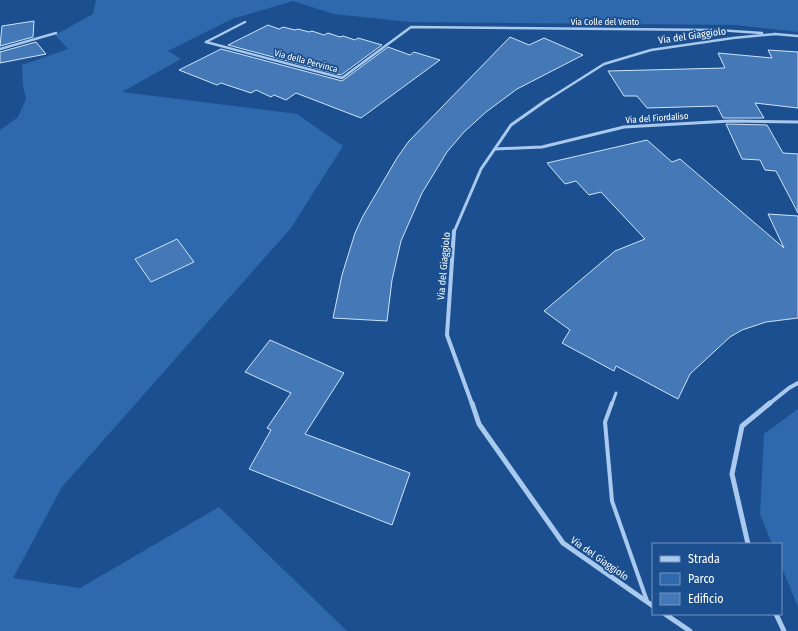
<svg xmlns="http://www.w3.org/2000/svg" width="798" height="631" font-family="'Fira Sans Condensed',sans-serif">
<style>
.green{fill:#2e69ad}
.building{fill:#4478b7;stroke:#cfe3fa}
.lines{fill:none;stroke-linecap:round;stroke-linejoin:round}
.lane-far1{stroke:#a9c9ee;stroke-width:3}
.lane{stroke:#a9c9ee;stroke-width:4}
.street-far3{stroke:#a9c9ee;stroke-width:2.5}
.street-far2{stroke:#a9c9ee;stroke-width:3}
.street-far1{stroke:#a9c9ee;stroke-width:4}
.street{stroke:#a9c9ee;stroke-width:5}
.labels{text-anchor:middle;stroke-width:3.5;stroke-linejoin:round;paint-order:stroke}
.far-street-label{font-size:9px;fill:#fff;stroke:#1b4f8f}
.street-label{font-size:10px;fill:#fff;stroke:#1b4f8f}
</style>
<rect width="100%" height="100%" fill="#1b4f8f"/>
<g class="green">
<polygon points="96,0 798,0 798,32 736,25 409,22 334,14 293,1 232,19 168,51 181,59 122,92 297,114 343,146 291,228 62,487 13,578 80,588 219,507 347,631 0,631 0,130 18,117 26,99 23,85 22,65 68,49 55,35 93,14"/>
<polygon points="798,409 798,607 781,565 781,544 772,544 760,514 764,434"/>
</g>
<g class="building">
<polygon points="34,21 33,37 0,46 2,26"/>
<polygon points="268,25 279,29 283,27 295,30 298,29 309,32 312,31 324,35 328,33 340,37 343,36 355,40 358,38 382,45 341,75 228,45"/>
<polygon points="510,37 529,45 544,38 583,55 517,89 486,112 464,132 447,152 422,193 401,241 392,280 387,321 333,318 342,275 355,233 363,216 397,158 409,141"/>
<polygon points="36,42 46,54 0,63 0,52"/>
<polygon points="388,47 410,55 414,52 440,60 361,118 296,93 286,100 274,95 271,97 256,90 251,93 221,83 217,85 179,70 221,49 342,81"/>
<polygon points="768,50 798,52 798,108 755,103 764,118 723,118 717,106 647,108 637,96 624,96 608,71 725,68 718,53 772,58"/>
<polygon points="726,124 767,125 783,153 798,154 798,213 776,171 765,170 760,160 742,159"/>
<polygon points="647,140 672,162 680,159 784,248 768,214 798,216 798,318 766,322 742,330 730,337 690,374 678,399 616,366 614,371 562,343 570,330 544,311 615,251 645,239 601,192 589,195 576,181 565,184 547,163"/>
<polygon points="177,239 194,262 151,282 135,259"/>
<polygon points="270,340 344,373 305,434 410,473 392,525 249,469 271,430 267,428 291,393 245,372"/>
</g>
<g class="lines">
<polyline class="lane-far1" points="612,404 616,393"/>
<polyline class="lane" points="612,403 605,422 612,501 647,601"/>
<g class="street-far3">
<polyline points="775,34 798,36"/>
<polyline points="206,42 342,78 411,27 717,30 762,33"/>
<polyline points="206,42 245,22"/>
<polyline points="0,49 56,33"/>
<polyline points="547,100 604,64 651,50 733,38 776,34"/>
</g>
<g class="street-far2">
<polyline points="495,149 542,147 624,127 730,121 798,122"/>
<polyline points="454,232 481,169 511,125 548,99"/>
</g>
<g class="street-far1">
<polyline points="454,231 447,335 472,404"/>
<polyline points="769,404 789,388 798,383"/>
</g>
<g class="street">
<polyline points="472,403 479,424 563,543 653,606"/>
<polyline points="748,544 732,474 742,426 770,403"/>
<polyline points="665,614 690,631"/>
<polyline points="776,614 784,631"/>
</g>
</g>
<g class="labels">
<g class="far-street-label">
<text x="605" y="25">Via Colle del Vento</text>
<text transform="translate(306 61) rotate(15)" y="3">Via della Pervinca</text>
<text transform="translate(657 118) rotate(-4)" y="3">Via del Fiordaliso</text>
</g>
<g class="street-label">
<text transform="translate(692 35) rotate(-8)" y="4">Via del Giaggiolo</text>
<text transform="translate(443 266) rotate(-85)" y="4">Via del Giaggiolo</text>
<text transform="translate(600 558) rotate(35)" y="4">Via del Giaggiolo</text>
</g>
</g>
<rect x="652" y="543" width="130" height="72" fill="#1b4f8f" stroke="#7695bc"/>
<rect x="660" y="556" width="20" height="6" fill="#a9c9ee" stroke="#7695bc"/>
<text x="688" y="563" font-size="12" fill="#ffffff">Strada</text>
<rect x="660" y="573" width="20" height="12" fill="#2e69ad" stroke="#7695bc"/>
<text x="688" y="583" font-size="12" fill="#ffffff">Parco</text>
<rect x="660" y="593" width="20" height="12" fill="#4478b7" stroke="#7695bc"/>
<text x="688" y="603" font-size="12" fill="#ffffff">Edificio</text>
</svg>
